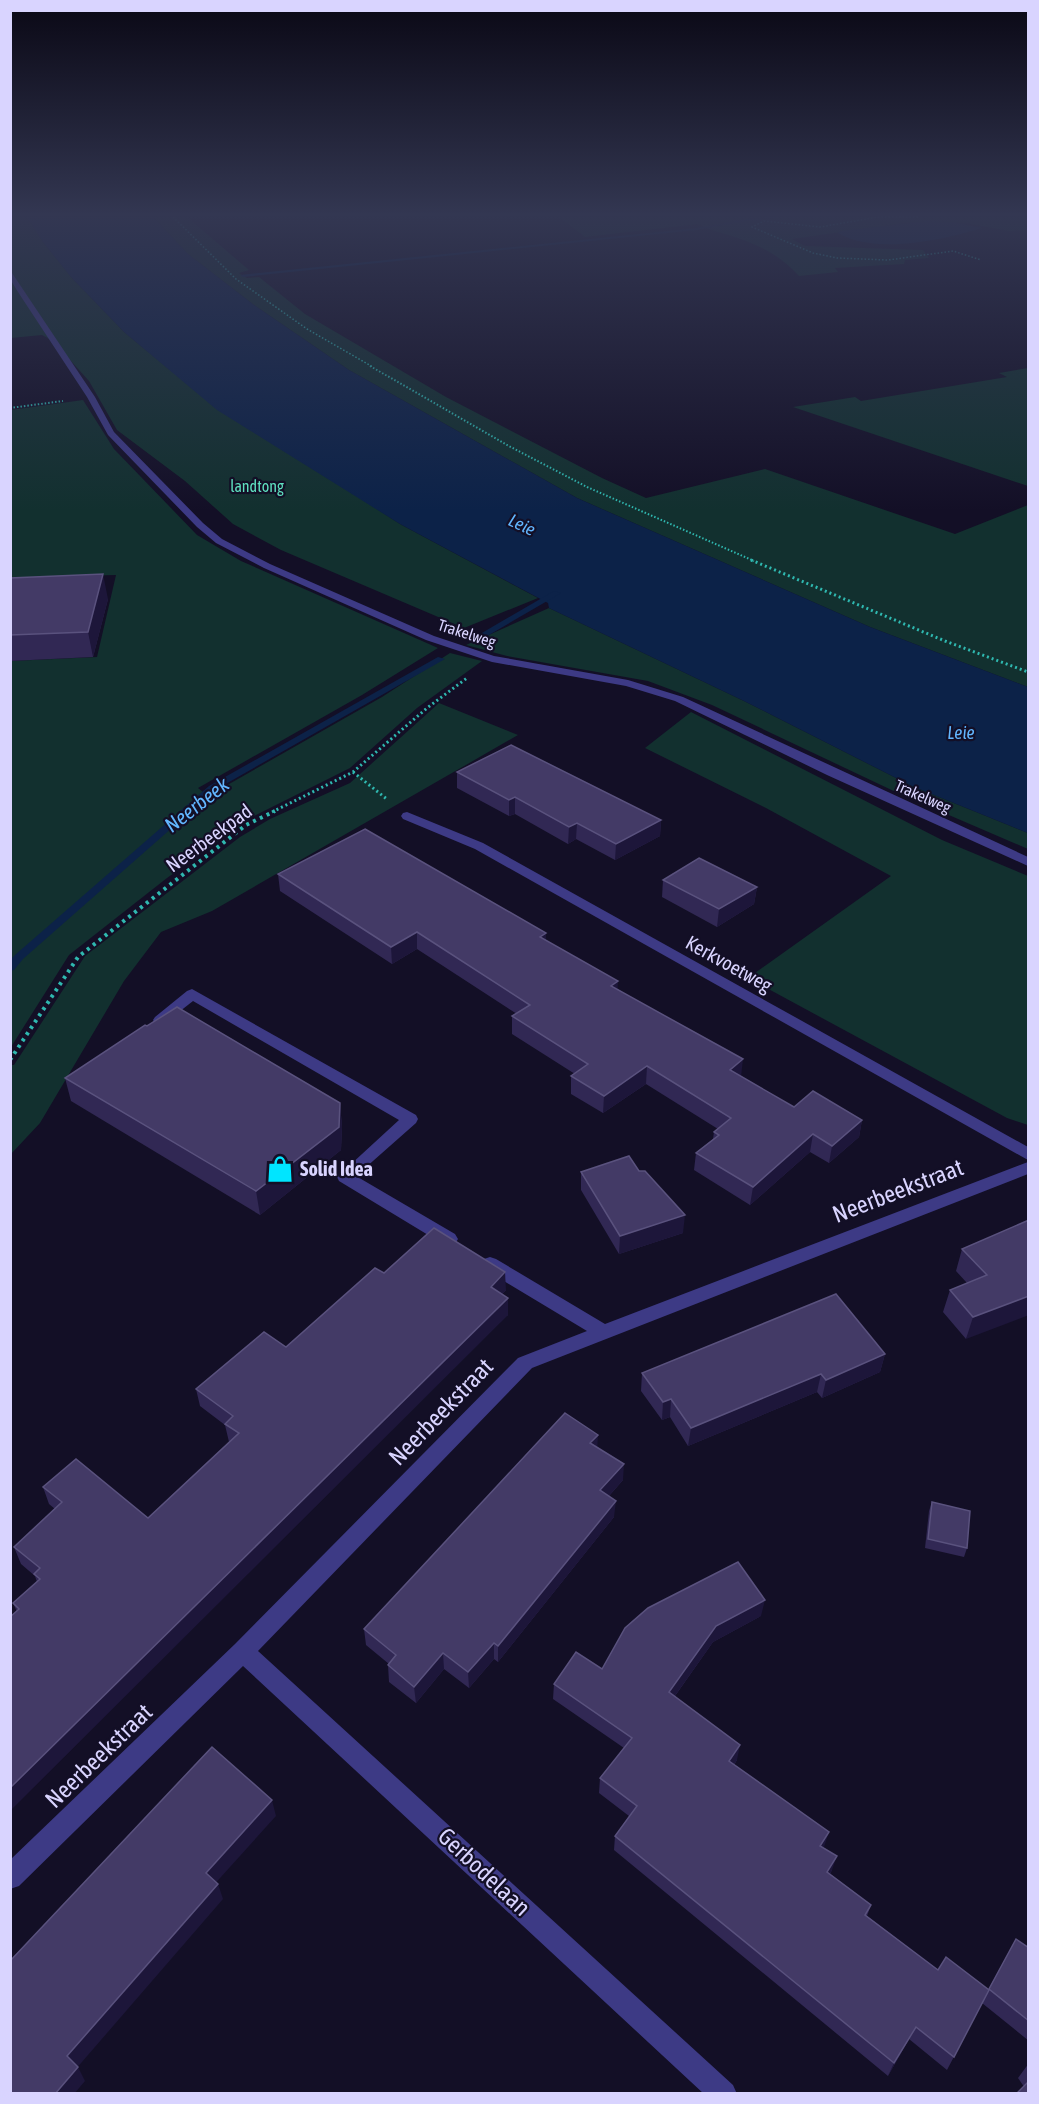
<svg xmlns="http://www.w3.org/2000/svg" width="1039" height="2104" font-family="'Asap Condensed',sans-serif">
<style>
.green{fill:#12302f}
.water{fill:#0c2248}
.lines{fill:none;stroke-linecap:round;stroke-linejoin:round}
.stream{fill:#0c2248;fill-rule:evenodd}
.path-far3{stroke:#2fb8b0;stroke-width:1.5;stroke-dasharray:1.5 2;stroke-linecap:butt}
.path-far2{stroke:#2fb8b0;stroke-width:2;stroke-dasharray:1.5 2;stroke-linecap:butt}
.path-far1{stroke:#2fb8b0;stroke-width:3;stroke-dasharray:2 3;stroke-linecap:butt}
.path{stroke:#2fb8b0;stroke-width:4;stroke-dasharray:3 4.5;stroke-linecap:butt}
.minor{fill:#3d3a85;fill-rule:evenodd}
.wall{fill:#312854}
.shaded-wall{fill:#1d163a}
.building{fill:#433a66;stroke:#5a527e;stroke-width:1.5}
.labels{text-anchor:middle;stroke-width:4.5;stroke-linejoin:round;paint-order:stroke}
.far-park-label{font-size:16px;fill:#5fe0c0;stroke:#130f26}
.far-street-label{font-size:16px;fill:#d9d4ff;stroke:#130f26}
.far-water-label{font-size:18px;font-style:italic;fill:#62b6ff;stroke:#130f26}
.street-label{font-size:20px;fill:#d9d4ff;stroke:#130f26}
.poi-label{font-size:20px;font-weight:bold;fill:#d9d4ff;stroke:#130f26;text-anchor:start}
.water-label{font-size:21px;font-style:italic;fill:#62b6ff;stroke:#130f26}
.near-street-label{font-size:24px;fill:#d9d4ff;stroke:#130f26}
</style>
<rect width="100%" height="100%" fill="#130f26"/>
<g class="green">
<polygon points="10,217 27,217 43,242 71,277 124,332 198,393 400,524 538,598 464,628 281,550 233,524 185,481 117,430 89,381 53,341 42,335 11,338"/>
<polygon points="153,217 187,217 249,270 239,273 247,278 259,277 305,314 446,397 602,478 646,498 765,469 955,534 1028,505 1028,687 870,627 577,498 349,370 254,305 188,254"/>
<path d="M 559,217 L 1028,217 L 1028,230 L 1009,231 L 966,223 L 905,223 L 792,239 L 805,246 L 923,250 L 929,258 L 905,260 L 904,264 L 835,268 L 838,272 L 799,276 C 778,253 755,243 725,234 C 716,231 707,229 698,224 L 585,237 Z"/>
<polygon points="1028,368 1028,486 793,407 855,397 861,401 1007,377 999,373"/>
<polygon points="83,400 114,449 197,535 241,561 438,648 362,695 198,788 208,796 382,697 450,653 482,661 417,708 350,768 254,816 167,878 69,955 11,1047 11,661 97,657 116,575 37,577 11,587 11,410"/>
<polygon points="549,608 744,701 912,786 1028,833 1028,849 900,794 712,705 648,681 507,656 466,645"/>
<polygon points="439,703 518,735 212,911 161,932 124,981 40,1123 11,1154 11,1065 14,1065 85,956 240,837 270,819 350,783"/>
<polygon points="691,712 942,840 1028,876 1028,1125 1007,1118 748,978 891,876 766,808 645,748"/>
</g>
<g class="water">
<polygon points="27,217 153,217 188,254 254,305 349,370 577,498 870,627 1028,687 1028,833 912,786 744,701 549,608 548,603 400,524 217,410 124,332 71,277 43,242"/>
<path d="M 927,221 L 952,222 L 982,228 C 943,240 875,255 838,233 L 841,231 Z"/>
</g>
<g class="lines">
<g class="stream">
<polygon points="785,217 752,220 697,230 243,277 240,275 697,228 752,218"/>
<polygon points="554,591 561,593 482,639 475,637"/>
<polygon points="438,657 445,659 215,790 23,959 14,970 10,971 10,960 15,955 209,786"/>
</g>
<g class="path-far3">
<polyline points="173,217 236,279 307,329 373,367"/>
<polyline points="918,217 878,217 820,227 764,221 752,227 813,253 837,258 888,260 953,251 981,260"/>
</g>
<g class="path-far2">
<polyline points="370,366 507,445 587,487 754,561"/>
<polyline points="10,408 63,401"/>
</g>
<g class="path-far1">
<polyline points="751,560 945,641 1028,672"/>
<polyline points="353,772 388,800"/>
<polyline points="272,812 353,772 427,708 467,678"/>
</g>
<polyline class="path" points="10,1060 78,957 246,825 275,811"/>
<g class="minor">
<polygon points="10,270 95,397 114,432 203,523 222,539 270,564 434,636 494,656 628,680 683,697 1028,857 1028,866 827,775 675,701 626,686 492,662 426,640 264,568 216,543 197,527 108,435 87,397 18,292 10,279"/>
<polygon points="407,812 483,843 1028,1147 1028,1160 475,849 403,819 401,816 403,813"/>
<polygon points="192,989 416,1115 418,1119 416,1123 356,1176 455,1234 458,1239 455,1244 449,1245 443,1244 339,1181 337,1177 399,1120 193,1001 165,1023 155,1023 153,1020 155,1017 187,991"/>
<polygon points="1028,1162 1028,1174 532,1368 258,1651 733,2085 737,2094 704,2094 243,1666 19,1886 10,1889 10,1860 235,1644 518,1358 587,1331 484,1269 481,1264 484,1259 490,1257 496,1259 605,1324"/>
</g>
</g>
<g class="wall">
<polygon points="10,578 108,599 93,657 10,661"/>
<polygon points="457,772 661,820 660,836 615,860 576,839 568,844 515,814 509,816 457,788"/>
<polygon points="278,874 546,940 618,989 741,1076 794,1107 862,1120 859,1137 829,1163 810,1152 750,1205 694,1170 696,1153 713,1139 714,1132 718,1129 646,1084 603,1113 571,1094 571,1076 575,1074 512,1034 512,1016 517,1014 417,949 392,964 280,891"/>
<polygon points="663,880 757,887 754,904 717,927 662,897"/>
<polygon points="65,1078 340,1103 342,1127 341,1150 260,1215 71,1101"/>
<polygon points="581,1172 683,1233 619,1254 581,1190"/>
<polygon points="1029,1220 966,1339 943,1312 950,1290 967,1283 956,1271 962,1249"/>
<polygon points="384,1273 506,1290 502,1294 508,1298 508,1315 17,1612 13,1603 37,1582 35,1576 21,1564 14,1547 55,1509 49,1504 43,1487 148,1518 229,1442 225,1425 200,1406 196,1389 286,1347"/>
<polygon points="885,1354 880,1372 822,1398 817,1392 688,1446 670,1417 662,1420 641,1391 642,1373"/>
<polygon points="597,1447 623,1480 609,1496 614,1517 498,1662 494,1659 469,1688 444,1669 416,1703 389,1682 388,1665 389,1664 366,1645 364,1629"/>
<polygon points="932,1502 967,1548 964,1557 925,1548 929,1511"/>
<polygon points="761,1616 713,1642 675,1696 737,1760 734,1765 824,1848 832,1870 830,1874 871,1905 867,1916 938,1970 988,1990 1016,1939 1029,1948 1029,2041 982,2003 947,2070 909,2039 888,2076 614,1850 615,1836 629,1816 599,1793 600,1778 624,1748 553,1699 554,1684"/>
<polygon points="1029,2063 1029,2094 1018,2078"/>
</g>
<g class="shaded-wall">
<polygon points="103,574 108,599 93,657 88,632"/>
<polygon points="515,797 515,814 509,816 509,800"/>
<polygon points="661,820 660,836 615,860 616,844"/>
<polygon points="577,823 576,839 568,844 569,827"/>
<polygon points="757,887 754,904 717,927 719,909"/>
<polygon points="417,932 417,949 392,964 391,947"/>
<polygon points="546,933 546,950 540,937"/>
<polygon points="618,981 617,998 611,986"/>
<polygon points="743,1059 741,1077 730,1070"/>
<polygon points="647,1066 646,1084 603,1113 604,1096"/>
<polygon points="340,1103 342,1127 341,1150 260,1215 256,1191"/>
<polygon points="862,1120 859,1137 829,1163 832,1146"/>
<polygon points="813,1134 810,1152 750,1205 753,1187"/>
<polygon points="685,1215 683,1233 619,1254 620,1236"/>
<polygon points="505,1272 506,1290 491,1304 491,1287"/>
<polygon points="1029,1296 1029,1315 966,1339 973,1317"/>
<polygon points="508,1298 508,1315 10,1811 10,1788"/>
<polygon points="885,1354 880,1372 822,1398 826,1380"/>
<polygon points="821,1374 817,1392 688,1446 691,1428"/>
<polygon points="671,1399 670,1417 662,1420 663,1402"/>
<polygon points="598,1435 597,1452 590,1443"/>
<polygon points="624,1464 623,1480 599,1507 600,1490"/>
<polygon points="616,1501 614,1517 498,1662 498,1646"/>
<polygon points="765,1600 761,1616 713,1642 667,1707 669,1692 716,1626"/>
<polygon points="494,1643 494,1659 469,1688 468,1672"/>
<polygon points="443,1653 444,1669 416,1703 414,1687"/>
<polygon points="740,1745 737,1760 726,1776 729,1761"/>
<polygon points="272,1800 276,1816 211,1888 206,1873"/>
<polygon points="829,1832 824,1847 816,1860 820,1846"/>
<polygon points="837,1856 832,1870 823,1886 827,1872"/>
<polygon points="218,1884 223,1899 75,2070 67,2056"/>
<polygon points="916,2027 909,2039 888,2076 894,2063"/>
<polygon points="78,2067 85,2081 74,2094 55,2094"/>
</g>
<g class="building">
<polygon points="103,574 88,632 10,635 10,578"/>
<polygon points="511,745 661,820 616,844 577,823 569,827 515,797 509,800 457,772"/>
<polygon points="365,829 546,933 540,937 618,981 611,986 743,1059 730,1070 794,1107 813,1091 862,1120 832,1146 813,1134 753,1187 696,1153 719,1135 714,1132 731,1118 647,1066 604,1096 571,1076 588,1064 512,1016 530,1005 417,932 391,947 278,874"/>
<polygon points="699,858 757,887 719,909 663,880"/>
<polygon points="177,1007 340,1103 339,1127 256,1191 65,1078 145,1025 147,1026"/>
<polygon points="629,1156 639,1171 645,1171 685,1215 620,1236 581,1172"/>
<polygon points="1029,1220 1029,1296 973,1317 950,1290 987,1275 962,1249"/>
<polygon points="434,1228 505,1272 491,1287 508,1298 10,1788 10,1617 19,1609 13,1603 40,1579 34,1574 40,1568 14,1547 62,1502 43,1487 76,1459 148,1518 239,1433 225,1424 233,1416 196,1389 264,1332 286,1347 375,1268 384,1273"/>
<polygon points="836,1294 885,1354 826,1380 821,1374 691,1428 671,1399 663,1402 642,1373"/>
<polygon points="565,1413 598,1435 590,1443 624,1464 600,1490 616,1501 498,1646 494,1643 468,1672 443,1653 414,1687 388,1665 396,1655 364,1629"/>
<polygon points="932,1502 970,1511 967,1548 928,1539"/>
<polygon points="738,1562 765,1600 716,1626 669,1692 740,1745 729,1761 829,1832 820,1846 837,1856 827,1872 871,1905 865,1915 938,1970 946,1957 989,1990 954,2057 916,2027 894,2063 615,1836 637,1806 600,1778 632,1738 554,1684 576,1652 602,1669 625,1628 648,1608"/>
<polygon points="212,1747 272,1800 206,1873 218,1884 67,2056 78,2067 55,2094 10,2094 10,1961"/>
<polygon points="1016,1939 1029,1948 1029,2021 989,1989"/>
<polygon points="1029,2081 1029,2094 1016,2094"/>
</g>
<linearGradient id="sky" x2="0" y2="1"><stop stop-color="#0a0815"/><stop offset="0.42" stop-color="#333752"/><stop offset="1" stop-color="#333752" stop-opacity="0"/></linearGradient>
<rect width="1039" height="511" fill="url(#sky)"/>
<defs>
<symbol id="shop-bare" viewBox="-9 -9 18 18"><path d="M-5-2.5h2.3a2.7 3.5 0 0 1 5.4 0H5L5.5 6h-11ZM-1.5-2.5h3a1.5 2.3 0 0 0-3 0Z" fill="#00e5ff" stroke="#130f26" stroke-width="2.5" paint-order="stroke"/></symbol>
</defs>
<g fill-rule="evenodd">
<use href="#shop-bare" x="261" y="1150" width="38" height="38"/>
</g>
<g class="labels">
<g class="far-park-label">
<text x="257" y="492">landtong</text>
</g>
<g class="far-street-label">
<text transform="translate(467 633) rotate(18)" y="6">Trakelweg</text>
<text transform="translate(923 796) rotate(24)" y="6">Trakelweg</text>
</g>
<g class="far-water-label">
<text transform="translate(522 525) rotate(26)" y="6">Leie</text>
<text x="961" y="739">Leie</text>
</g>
<g class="street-label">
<text transform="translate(209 838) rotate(-36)" y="7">Neerbeekpad</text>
<text transform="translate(729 964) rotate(29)" y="7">Kerkvoetweg</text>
</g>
<g class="poi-label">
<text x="300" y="1176">Solid Idea</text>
</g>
<g class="water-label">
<text transform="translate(197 805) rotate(-38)" y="7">Neerbeek</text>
</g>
<g class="near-street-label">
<text transform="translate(898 1191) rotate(-21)" y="8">Neerbeekstraat</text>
<text transform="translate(441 1412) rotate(-46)" y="8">Neerbeekstraat</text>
<text transform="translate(99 1756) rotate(-44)" y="8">Neerbeekstraat</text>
<text transform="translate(484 1872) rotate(43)" y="8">Gerbodelaan</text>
</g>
</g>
<rect width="1039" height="2104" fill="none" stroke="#d9d4ff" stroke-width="24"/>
</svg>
